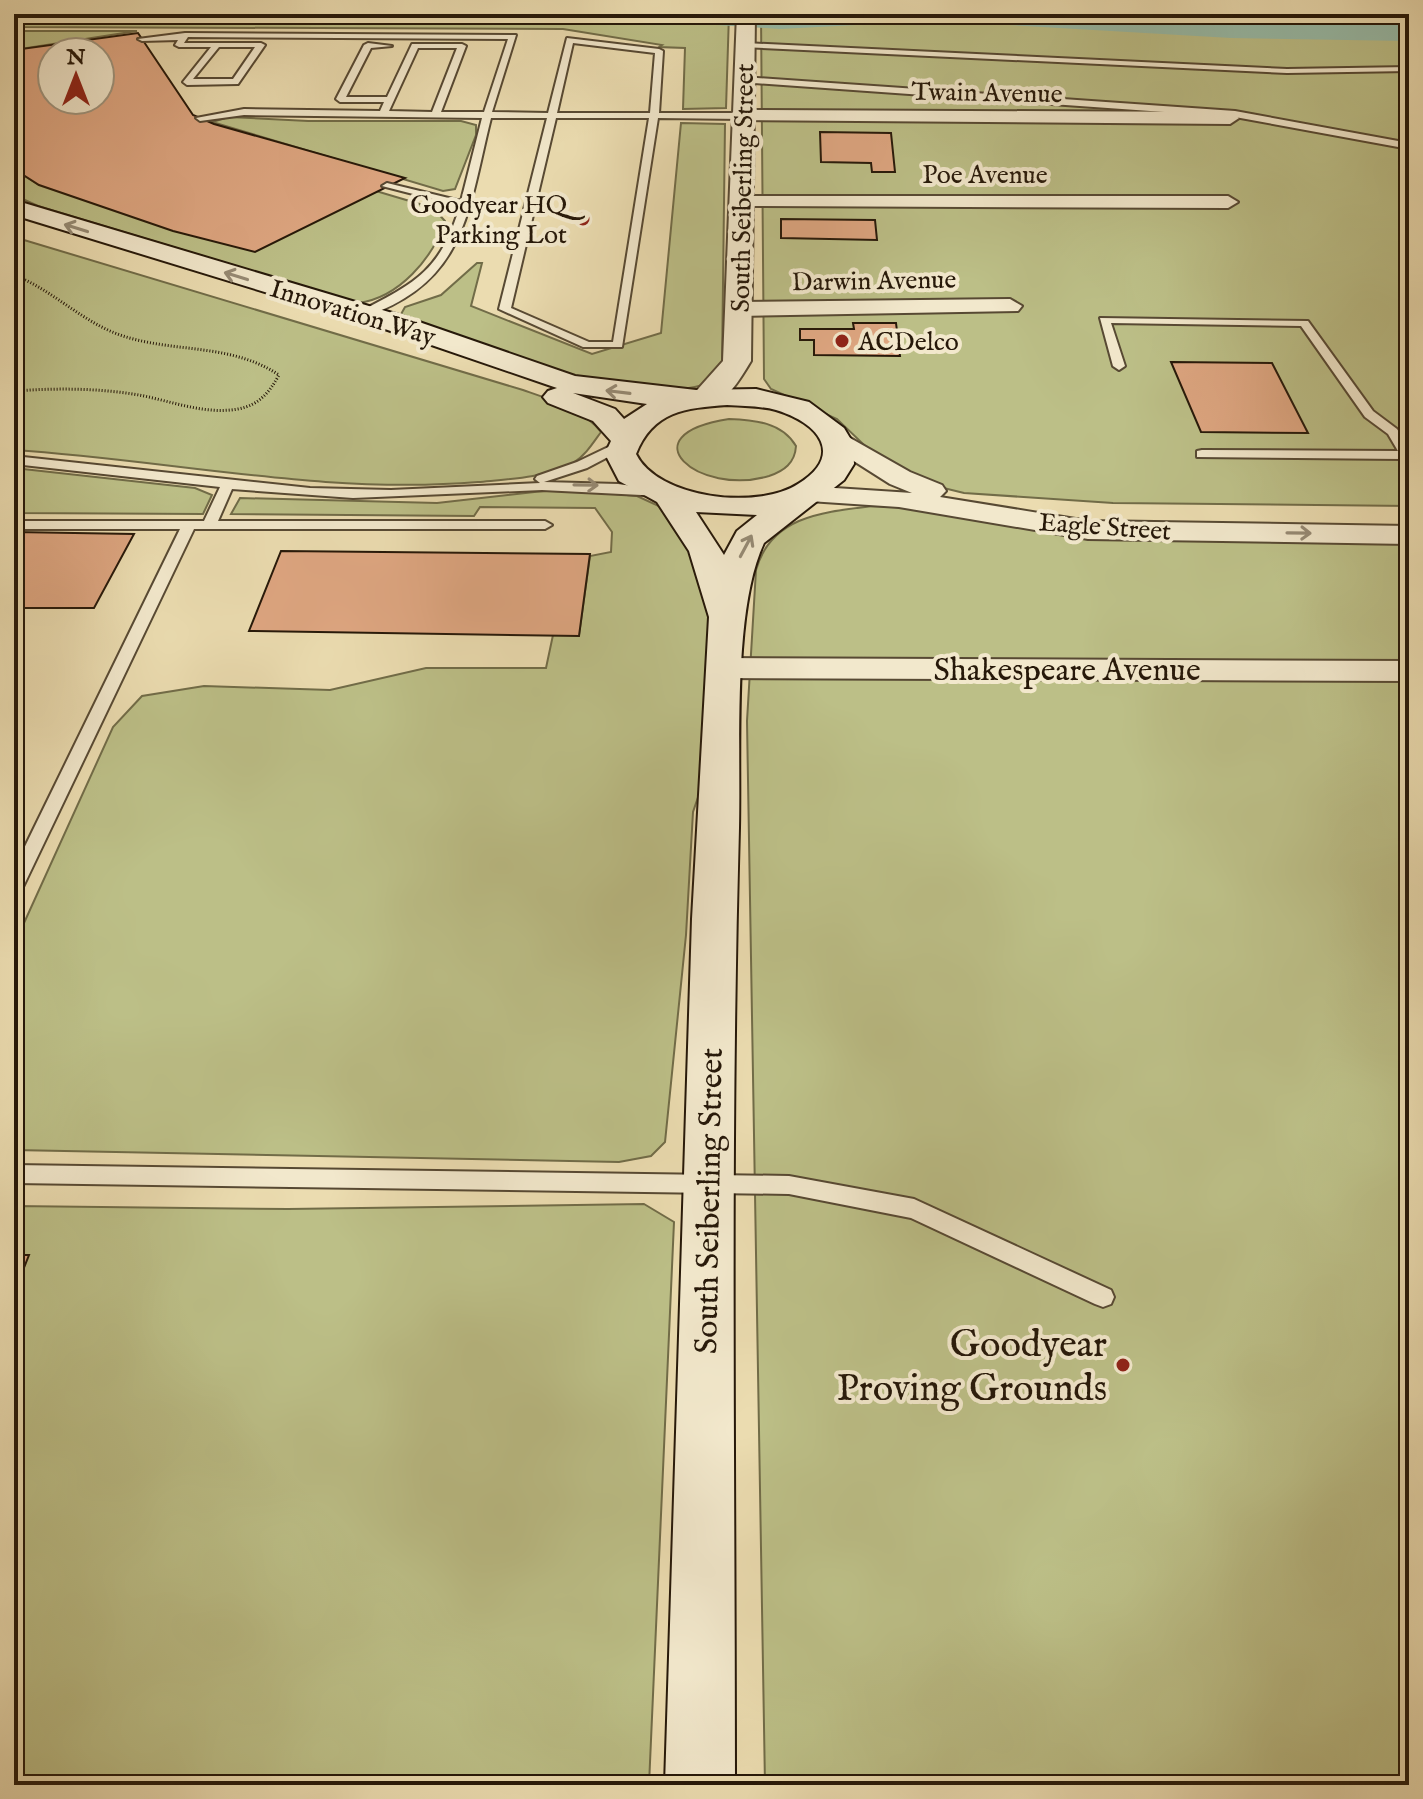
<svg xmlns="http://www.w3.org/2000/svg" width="1423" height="1799" font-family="'IM FELL English',serif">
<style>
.green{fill:#bcbf87;stroke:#716c48;stroke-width:2}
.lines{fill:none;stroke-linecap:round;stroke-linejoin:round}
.river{fill:#98bca9;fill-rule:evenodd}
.building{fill:#dea681;stroke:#261809;stroke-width:2;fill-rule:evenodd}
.service-casing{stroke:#574933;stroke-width:4}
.minor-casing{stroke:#574933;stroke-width:4}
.tertiary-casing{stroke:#574933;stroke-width:4}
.secondary-casing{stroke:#261809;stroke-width:4}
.path-far1{stroke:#261809;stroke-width:2;stroke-dasharray:1 2;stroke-linecap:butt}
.path{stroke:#261809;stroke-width:3;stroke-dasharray:1 2;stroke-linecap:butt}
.service{fill:#f2e8cc;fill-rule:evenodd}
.minor{fill:#f2e8cc;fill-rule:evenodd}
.tertiary{fill:#f2e8cc;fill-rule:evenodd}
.secondary{fill:#f2e8cc;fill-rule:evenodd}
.oneway{stroke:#968a74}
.poi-dot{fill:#8f2418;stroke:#f2e8cc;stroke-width:3}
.labels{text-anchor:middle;stroke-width:8;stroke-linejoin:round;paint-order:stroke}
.far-street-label{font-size:26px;fill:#261809;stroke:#f2e8cc}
.far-poi-label{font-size:26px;fill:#261809;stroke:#f2e8cc;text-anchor:end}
.street-label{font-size:32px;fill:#261809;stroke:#f2e8cc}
.near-poi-label{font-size:38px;fill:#261809;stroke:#f2e8cc;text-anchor:end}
</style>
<rect width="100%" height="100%" fill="#ebdcb0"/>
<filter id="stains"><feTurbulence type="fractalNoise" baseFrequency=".0025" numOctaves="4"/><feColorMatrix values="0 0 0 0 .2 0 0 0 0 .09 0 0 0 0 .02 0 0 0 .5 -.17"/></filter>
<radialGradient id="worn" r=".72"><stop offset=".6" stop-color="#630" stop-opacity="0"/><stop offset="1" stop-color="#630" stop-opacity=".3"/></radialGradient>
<g class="green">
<polygon points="14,14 729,14 726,108 683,109 685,48 659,47 662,45 563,29 14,27"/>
<polygon points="761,14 1409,14 1409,506 1113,503 964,493 915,481 885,465 837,419 771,389 764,379"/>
<polygon points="14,31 137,31 14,50"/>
<polygon points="229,117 308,121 461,121 476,125 476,135 455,189 443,191 212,122"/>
<path d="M 681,123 L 725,124 L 722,364 L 707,384 C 610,412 490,349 400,316 L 405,307 L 441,295 L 477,263 L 482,263 L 471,306 L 592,354 L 661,333 Z"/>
<path d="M 14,169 L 39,185 L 376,191 L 433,208 L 445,221 C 433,258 399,298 358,303 L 38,206 L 14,195 Z"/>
<path d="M 14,237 L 523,390 C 549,399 583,409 601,432 C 593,443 585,456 573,463 C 544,478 510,479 478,482 C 322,495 170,460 14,450 Z"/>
<path d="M 729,419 C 754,420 782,422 796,446 C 795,463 784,471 769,476 C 699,497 625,435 729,419 Z"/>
<polygon points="14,468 195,488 212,495 203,514 14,513"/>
<polygon points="561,489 637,496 661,507 711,577 708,768 693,812 686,935 665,1142 651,1156 619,1162 14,1150 14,945 113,727 142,696 204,686 330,690 426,668 546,668 553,635 579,635 590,556 611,552 612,532 595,508 480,507 474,516 231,514 240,498 437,503"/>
<path d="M 873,506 L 937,509 L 988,517 L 1409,541 L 1409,1785 L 765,1785 L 747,721 L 756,570 C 771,516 823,512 873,506 Z"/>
<polygon points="644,1204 674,1222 649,1785 14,1785 14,1206 288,1209"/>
</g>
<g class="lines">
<g class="river">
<polygon points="423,14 523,14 519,20 509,22 437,22 427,20"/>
<polygon points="655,14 927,14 923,20 913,22 780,29 669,22 659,20"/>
<polygon points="943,14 1111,14 1409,23 1409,41 1231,38 957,22 947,20"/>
</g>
</g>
<g class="building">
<path d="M 138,33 L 193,115 L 214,124 L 405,178 L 255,252 L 173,231 L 39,185 L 14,169 L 14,50 ZM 52,52 L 100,52 L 100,100 L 52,100 Z"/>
<polygon points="820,132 891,133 895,172 872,172 871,163 821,162"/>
<polygon points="781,219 875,220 877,240 781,238"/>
<polygon points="853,323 896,323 900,356 814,355 814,340 800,340 800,329 854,329"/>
<polygon points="1171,362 1272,363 1308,433 1201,432"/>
<polygon points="14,532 134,534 94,608 23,608 14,623"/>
<polygon points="281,551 590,554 579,636 249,631"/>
<polygon points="14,1255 29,1255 14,1293"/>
</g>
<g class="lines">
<defs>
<g id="service">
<path d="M 185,33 L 516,35 L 492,112 L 548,113 L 567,38 L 659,49 L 663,51 L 659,113 L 743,113 L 747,116 L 743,119 L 658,118 L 622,347 L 583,347 L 499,309 L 547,118 L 491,118 C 468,209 467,283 363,317 L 357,314 L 359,312 C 417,282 440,271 460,206 L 382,186 L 387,183 L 461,201 L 482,118 L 244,115 L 200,121 L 196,118 L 244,109 L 380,111 L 384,102 L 340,102 L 336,99 L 364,45 L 368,43 L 392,46 L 371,48 L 346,97 L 387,97 L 412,44 L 462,44 L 466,46 L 441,112 L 484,112 L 508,39 L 188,37 L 184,43 L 261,43 L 265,45 L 238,84 L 187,85 L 183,82 L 211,47 L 179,47 L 175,45 L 178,40 L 142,41 L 138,39 ZM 573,43 L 655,53 L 650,113 L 557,113 ZM 219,47 L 255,47 L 233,79 L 193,79 ZM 418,48 L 457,48 L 432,112 L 389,111 ZM 556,118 L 649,118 L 613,342 L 589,342 L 511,308 Z"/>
<polygon points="745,43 1287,69 1409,67 1409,71 1287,73 742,47"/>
<polygon points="744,77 1235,111 1409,143 1409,149 1235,117 741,82"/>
<polygon points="1100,318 1308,321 1373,411 1397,429 1409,448 1409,463 1402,459 1197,457 1197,451 1202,450 1398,451 1388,434 1365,417 1301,326 1111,323 1125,366 1119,370 1113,366"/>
<polygon points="623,440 629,444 627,447 587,468 544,482 618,484 661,490 661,496 542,490 353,498 232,489 218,521 545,521 552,525 545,529 194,529 23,887 14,893 14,869 180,529 14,529 14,521 204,521 220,487 14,464 14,456 310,488 391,490 540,483 535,479 537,476 577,462"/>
<polygon points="14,1165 789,1176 914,1199 1111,1290 1114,1297 1111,1304 1103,1307 1095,1304 911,1218 789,1194 14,1183"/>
</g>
<g id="minor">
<polygon points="743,110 1230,112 1239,118 1230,124 736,120 734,116"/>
<polygon points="743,196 1228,196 1238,202 1228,208 736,206 733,202"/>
<polygon points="1010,299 1022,306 1018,311 739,316 727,309 739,302"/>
<polygon points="836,430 910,472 942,485 946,491 940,497 1088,521 1409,526 1409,544 1088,539 899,507 794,500 790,494 794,488 804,486 912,493 890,484 827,444 823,438 827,432"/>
<polygon points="725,658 1409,661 1409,681 725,678 714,675 709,668 714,661"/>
</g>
<path id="tertiary" d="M 737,14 L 755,14 L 751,361 C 738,382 723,411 695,404 L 690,398 L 723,361 Z"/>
<path id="secondary" d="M 14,200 L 399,315 L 575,376 L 696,390 L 756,389 L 809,402 L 844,428 L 853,443 L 854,464 L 844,480 L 764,543 C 732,611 741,750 739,828 C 730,1147 735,1466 735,1785 L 665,1785 L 692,919 L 709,617 L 689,551 L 657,502 L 619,481 L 605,454 L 611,441 L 593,421 L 548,403 L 543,397 L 548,391 L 557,388 L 379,327 L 14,215 ZM 573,393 L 647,404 L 624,419 L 615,409 ZM 727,405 C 743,406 761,406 776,410 C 819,423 845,455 798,484 C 758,510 658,499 636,454 C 653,411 685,408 727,405 ZM 696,512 L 757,515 L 737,531 L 724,555 Z"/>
</defs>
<use href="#service" class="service-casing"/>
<use href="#minor" class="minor-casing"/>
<use href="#tertiary" class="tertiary-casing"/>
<use href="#secondary" class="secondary-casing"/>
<polyline class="path-far1" points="14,17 123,17 120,14"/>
<path class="path" d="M 14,275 C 53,290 83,323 123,336 C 175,353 231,343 279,375 C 269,393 259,405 238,409 C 205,415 171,401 139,395 C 98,388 56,388 14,391"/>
<use href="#service" class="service"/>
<use href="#minor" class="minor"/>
<use href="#tertiary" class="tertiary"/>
<use href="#secondary" class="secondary"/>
</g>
<defs><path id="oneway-shaft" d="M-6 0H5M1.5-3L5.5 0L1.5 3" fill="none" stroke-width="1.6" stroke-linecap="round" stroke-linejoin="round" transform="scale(2)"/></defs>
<g class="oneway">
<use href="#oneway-shaft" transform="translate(76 228) rotate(-163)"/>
<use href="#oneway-shaft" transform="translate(236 276) rotate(-163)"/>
<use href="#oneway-shaft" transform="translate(618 392) rotate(-173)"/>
<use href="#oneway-shaft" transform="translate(586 485) rotate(1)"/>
<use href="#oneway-shaft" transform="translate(1299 533) rotate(1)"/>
<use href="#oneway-shaft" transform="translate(746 546) rotate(-62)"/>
</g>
<g class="poi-dot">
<circle cx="583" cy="219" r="8"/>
<circle cx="842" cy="341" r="8"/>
<circle cx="1123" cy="1365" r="8"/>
</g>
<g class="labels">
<g class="far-street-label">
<text transform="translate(987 92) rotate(1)" y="9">Twain Avenue</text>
<text x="985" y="183">Poe Avenue</text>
<text transform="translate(742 188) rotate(-89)" y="9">South Seiberling Street</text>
<text transform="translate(874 280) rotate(-1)" y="9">Darwin Avenue</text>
<text transform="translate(353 312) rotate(17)" y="9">Innovation Way</text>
<text transform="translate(1105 526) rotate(4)" y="9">Eagle Street</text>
</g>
<g class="far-poi-label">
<text x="567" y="213">Goodyear HQ<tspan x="567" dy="30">Parking Lot</tspan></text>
<text x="858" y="350" text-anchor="start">ACDelco</text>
</g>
<g class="street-label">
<text x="1067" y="680">Shakespeare Avenue</text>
<text transform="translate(708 1201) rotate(-89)" y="11">South Seiberling Street</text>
</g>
<g class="near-poi-label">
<text x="1107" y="1356">Goodyear<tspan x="1107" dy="44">Proving Grounds</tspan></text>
</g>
</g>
<rect width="1423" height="1799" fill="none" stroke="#ebdcb0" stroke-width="48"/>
<rect x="16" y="16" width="1391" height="1767" fill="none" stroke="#261809" stroke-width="4"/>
<rect x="24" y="24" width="1375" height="1751" fill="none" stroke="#261809" stroke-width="2"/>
<g transform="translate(76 76)"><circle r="38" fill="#f2e8cc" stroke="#a0957e" stroke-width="2"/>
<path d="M0-6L14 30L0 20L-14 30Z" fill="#8f2418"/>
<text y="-12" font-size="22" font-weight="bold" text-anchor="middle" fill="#261809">N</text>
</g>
<rect width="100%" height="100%" filter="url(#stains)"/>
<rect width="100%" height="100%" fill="url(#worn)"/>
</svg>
